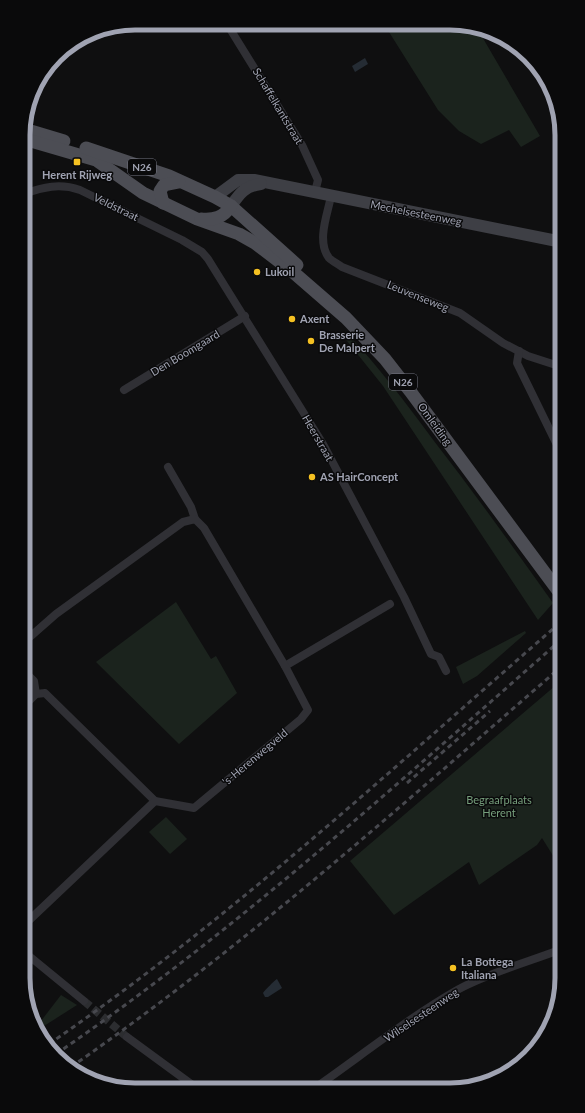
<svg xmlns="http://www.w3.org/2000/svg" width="585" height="1113" font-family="Lato,sans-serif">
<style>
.green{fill:#1b231d}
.water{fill:#252c34}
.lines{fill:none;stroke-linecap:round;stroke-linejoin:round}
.street-tunnel{stroke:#2c2d30;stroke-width:8;stroke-dasharray:8 4;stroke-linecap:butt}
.street{stroke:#303035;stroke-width:8}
.secondary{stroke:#3e3f45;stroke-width:12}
.primary{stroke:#4c4d54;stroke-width:13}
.rail{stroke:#47484e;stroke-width:3;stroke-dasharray:5 4;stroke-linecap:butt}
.poi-dot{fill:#f5c122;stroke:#0a0a0b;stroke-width:1.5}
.labels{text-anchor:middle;stroke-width:3;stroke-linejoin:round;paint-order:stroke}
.shield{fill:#0a0a0b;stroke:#737580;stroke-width:1}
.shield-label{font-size:10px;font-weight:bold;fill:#a0a3b2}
.street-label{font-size:11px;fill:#a0a3b2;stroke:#0a0a0b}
.poi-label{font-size:11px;font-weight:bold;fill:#a0a3b2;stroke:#0a0a0b;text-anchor:start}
.park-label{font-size:11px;fill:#769e7c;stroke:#0a0a0b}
.rim{fill:none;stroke:#a0a3b2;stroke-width:5}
</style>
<rect width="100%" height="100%" fill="#0f0f10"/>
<g class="green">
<polygon points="401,25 472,25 477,28 540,136 521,147 509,130 481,144 459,131 438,110 389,32"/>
<path d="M 346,332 C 378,366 406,403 434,441 C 475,494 514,548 553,603 L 538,620 L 383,386 L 343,336 Z"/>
<polygon points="176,602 211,659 216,656 237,693 179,744 96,662"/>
<polygon points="525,631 526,633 477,676 463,684 456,667"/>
<polygon points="562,680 562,870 542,838 537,845 479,885 469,862 394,915 350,861"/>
<polygon points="166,817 187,839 170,854 149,832"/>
<polygon points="61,995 77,1005 44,1026 41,1021"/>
</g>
<g class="water">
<polygon points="365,58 368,64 355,72 352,66"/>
<path d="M 277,979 L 282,988 L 268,997 L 265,997 L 263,993 C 264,991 275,980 277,979 Z"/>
</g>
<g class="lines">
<polyline class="street-tunnel" points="84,1001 127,1037"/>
<g class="street">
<polyline points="227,24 302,145 318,180 315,192"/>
<path d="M 24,194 C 43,187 60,183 80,190 L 182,240 L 202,252 L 208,259 L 323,444 L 404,597 L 431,654 L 439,657 L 446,671"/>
<path d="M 331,196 C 328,213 316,241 329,258 C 332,261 338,264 342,267 L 460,313 L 503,343 L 528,356 L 562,367"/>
<polyline points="519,351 517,363 562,455"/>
<polyline points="124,390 245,316"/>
<polyline points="168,467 191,507 195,519"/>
<polyline points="285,666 390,604"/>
<polyline points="36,694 45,693 155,801"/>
<polyline points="23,707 36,694 34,681 23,670"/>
<polyline points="23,926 155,801 194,808 301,719 308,710 285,666 204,528 195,519 183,522 56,614 23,643"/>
<polyline points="23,951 84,1001"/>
<polyline points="127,1037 198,1089"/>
<path d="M 312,1090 C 361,1056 408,1018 459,989 C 491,972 528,962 562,949"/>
</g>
<g class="secondary">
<polyline points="215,197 238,180 254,180 562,242"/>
<path d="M 231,206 C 240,193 245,186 261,184"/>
</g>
<g class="primary">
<polyline points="24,129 64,141"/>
<polyline points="24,139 96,160 143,193 197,219 239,234 255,243 293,272 346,318 385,359 410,391 562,596"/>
<polyline points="86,148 169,176 215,197 231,206 297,265"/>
<polyline points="163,203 160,191 164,185 179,182"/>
<path d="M 201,219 C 214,220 223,218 231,206"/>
</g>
<g class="rail">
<polyline points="407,783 490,711"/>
<path d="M 49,1044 C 232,918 395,766 562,621"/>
<path d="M 56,1054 C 236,931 398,783 562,639"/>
<path d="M 71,1067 C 245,946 402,805 562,666"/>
</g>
</g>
<g class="poi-dot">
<rect x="73" y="158" width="8" height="8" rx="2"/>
<circle cx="257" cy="272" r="4"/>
<circle cx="292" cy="319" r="4"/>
<circle cx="311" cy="341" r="4"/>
<circle cx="312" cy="477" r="4"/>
<circle cx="453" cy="968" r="4"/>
</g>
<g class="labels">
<g class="shield">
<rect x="128" y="159" width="28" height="16" rx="3"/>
<rect x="389" y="374" width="28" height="16" rx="3"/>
</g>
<g class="shield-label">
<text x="142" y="171">N26</text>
<text x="403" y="386">N26</text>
</g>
<g class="street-label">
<text transform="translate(278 106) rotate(59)" y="4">Schaffelkantstraat</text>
<text transform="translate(116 207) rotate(26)" y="4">Veldstraat</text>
<text transform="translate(416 213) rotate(11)" y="4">Mechelsesteenweg</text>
<text transform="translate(418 296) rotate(22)" y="4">Leuvenseweg</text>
<text transform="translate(185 353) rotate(-31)" y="4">Den Boomgaard</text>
<text transform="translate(435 424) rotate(54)" y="4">Omleiding</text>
<text transform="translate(318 438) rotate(60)" y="4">Heerstraat</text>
<text transform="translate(255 757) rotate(-40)" y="4">'s-Herenwegveld</text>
<text transform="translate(421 1015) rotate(-34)" y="4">Wilselsesteenweg</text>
</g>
<g class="poi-label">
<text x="77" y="179" text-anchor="middle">Herent Rijweg</text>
<text x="265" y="276">Lukoil</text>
<text x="300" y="323">Axent</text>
<text x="319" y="339">Brasserie<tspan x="319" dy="13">De Malpert</tspan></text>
<text x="320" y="481">AS HairConcept</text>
<text x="461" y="966">La Bottega<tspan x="461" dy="13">Italiana</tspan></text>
</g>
<g class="park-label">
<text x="499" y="804">Begraafplaats<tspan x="499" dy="13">Herent</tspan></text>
</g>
</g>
<path d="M0 0H585V1113H0ZM135 30H450A105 105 0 0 1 555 135V978A105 105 0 0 1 450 1083H135A105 105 0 0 1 30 978V135A105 105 0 0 1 135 30Z" fill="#0a0a0b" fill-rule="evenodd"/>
<path class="rim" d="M135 30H450A105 105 0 0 1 555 135V978A105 105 0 0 1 450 1083H135A105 105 0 0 1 30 978V135A105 105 0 0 1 135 30Z"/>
</svg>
